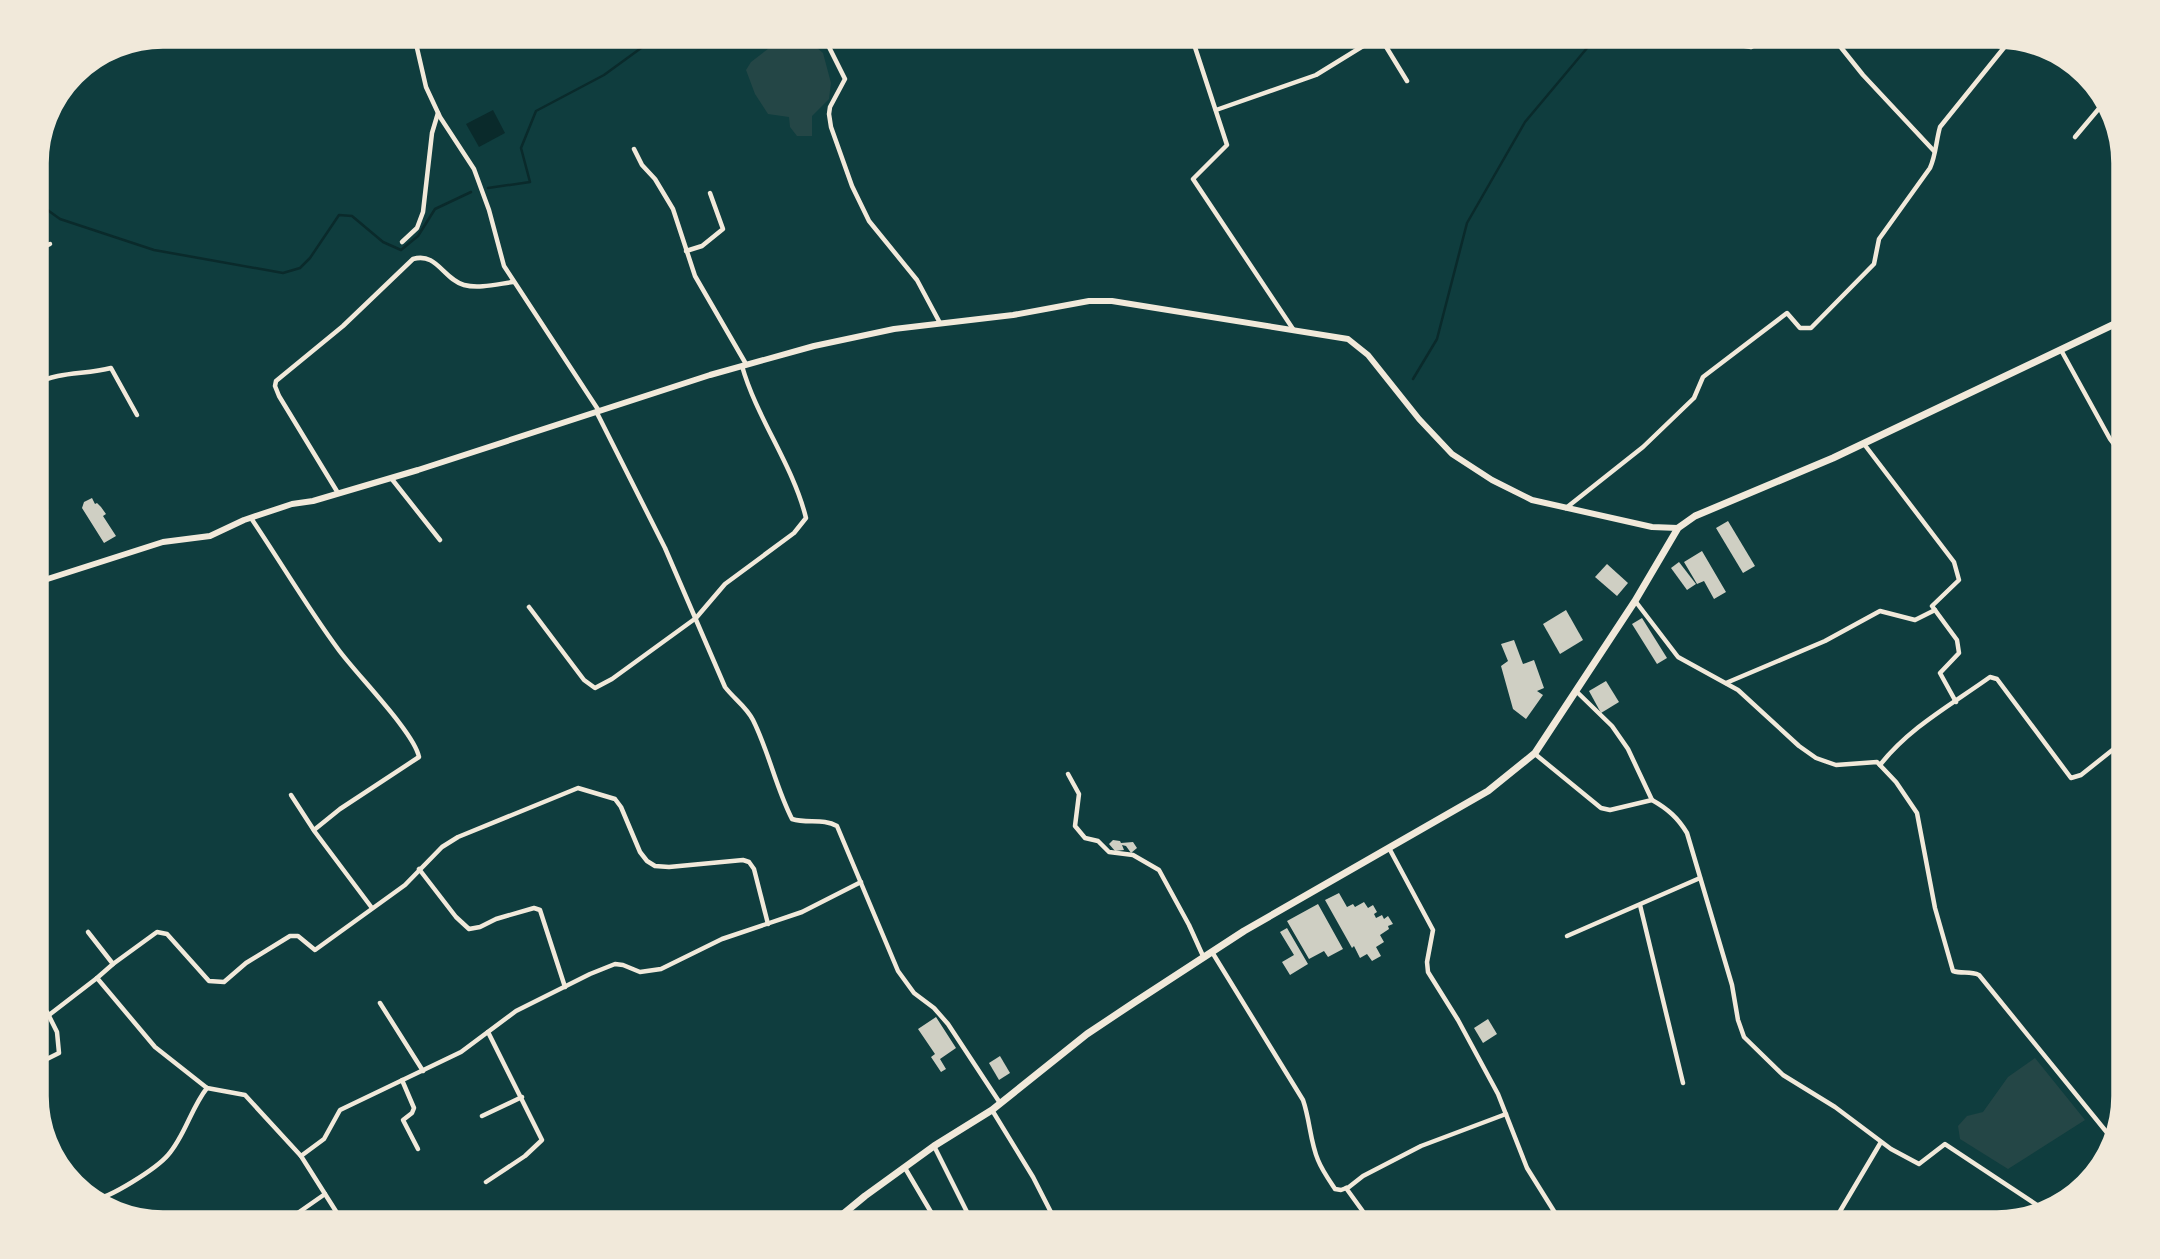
<svg xmlns="http://www.w3.org/2000/svg" width="2160" height="1259" font-family="Rubik,sans-serif">
<style>
.green{fill:#244646}
.water{fill:#0a2a2b}
.lines{fill:none;stroke-linecap:round;stroke-linejoin:round}
.stream{stroke:#0a2a2b;stroke-width:2.5}
.building{fill:#cfcfc3}
.minor{stroke:#f1e9da;stroke-width:4.5}
.secondary{stroke:#f1e9da;stroke-width:6}
.trunk{stroke:#f1e9da;stroke-width:7}
.rim{fill:none;stroke:#f1e9da;stroke-width:3.5}
</style>
<rect width="100%" height="100%" fill="#0f3d3e"/>
<g class="green">
<polygon points="786,35 802,35 823,53 831,83 829,99 812,116 812,136 797,136 790,127 789,117 768,114 755,94 746,70 751,62"/>
<polygon points="2035,1058 2085,1120 2008,1169 1960,1139 1958,1126 1967,1116 1983,1112 2008,1077"/>
</g>
<polygon class="water" points="493,110 505,133 479,147 466,124"/>
<g class="lines">
<g class="stream">
<polyline points="488,188 530,182 521,148 536,111 604,75 659,35"/>
<polyline points="35,201 60,219 154,250 283,273 300,268 310,258 339,215 352,216 383,242 401,250 418,236 435,209 471,192"/>
<polyline points="1413,379 1437,339 1467,223 1525,122 1598,35"/>
</g>
</g>
<g class="building">
<polygon points="92,498 95,504 97,503 101,507 106,514 103,516 116,536 104,543 82,508 84,502"/>
<polygon points="1728,521 1755,566 1743,573 1716,528"/>
<polygon points="1702,551 1726,592 1714,599 1704,581 1697,584 1684,562"/>
<polygon points="1679,562 1696,584 1687,590 1671,568"/>
<polygon points="1607,564 1628,583 1617,596 1595,577"/>
<polygon points="1566,610 1583,640 1560,654 1543,624"/>
<polygon points="1642,618 1667,658 1657,664 1632,624"/>
<polygon points="1514,640 1523,664 1534,660 1544,688 1537,691 1543,695 1526,719 1513,709 1501,666 1508,661 1501,644"/>
<polygon points="1606,681 1619,702 1601,713 1589,691"/>
<polygon points="1113,840 1120,841 1121,843 1133,842 1137,848 1131,853 1126,846 1122,845 1124,850 1115,851 1109,844"/>
<polygon points="1339,893 1347,907 1353,904 1355,907 1364,902 1368,908 1373,905 1377,912 1374,914 1376,918 1382,915 1384,919 1388,916 1393,924 1388,926 1389,929 1380,935 1384,942 1376,947 1381,956 1372,961 1367,954 1360,958 1354,946 1352,948 1325,900"/>
<polygon points="1318,904 1343,949 1328,957 1324,951 1309,959 1287,921"/>
<polygon points="1287,928 1308,964 1290,975 1282,962 1294,955 1280,932"/>
<polygon points="936,1017 956,1048 940,1059 946,1069 941,1072 931,1057 935,1054 918,1029"/>
<polygon points="1488,1019 1497,1034 1483,1043 1474,1028"/>
<polygon points="1000,1056 1010,1073 999,1080 989,1063"/>
</g>
<g class="lines">
<g class="minor">
<polyline points="414,35 426,87 440,117 474,169 489,210 504,266 599,411"/>
<polyline points="823,35 845,79 830,107 829,114 831,127 852,186 869,221 917,280 940,323"/>
<polyline points="1191,35 1227,145 1193,179 1293,329"/>
<polyline points="1365,35 1368,43"/>
<polyline points="1722,35 1740,45 1751,47 1771,35"/>
<polyline points="1831,35 1863,75 1934,151"/>
<polyline points="1216,110 1316,75 1368,43 1379,41 1385,45 1407,81"/>
<polyline points="2075,137 2107,99"/>
<polyline points="634,149 642,165 655,179 673,209 695,276 746,364"/>
<polyline points="402,242 417,228 423,212 432,133 438,113"/>
<polyline points="35,251 50,244"/>
<polyline points="686,251 702,246 723,229 710,193"/>
<polyline points="2061,350 2110,439 2125,459"/>
<path d="M 35,384 C 60,371 85,375 111,368 L 137,415"/>
<path d="M 597,413 L 665,548 L 725,687 C 734,699 746,706 753,720 C 769,752 776,788 792,819 C 807,824 823,818 837,826 L 898,971 L 914,993 L 934,1008 L 948,1024 L 1000,1103"/>
<polyline points="1864,444 1954,562 1959,580 1932,606 1957,640 1959,653 1940,673 1956,702"/>
<polyline points="391,478 440,540"/>
<path d="M 338,493 L 279,396 L 275,386 L 276,381 L 343,326 L 413,259 C 437,252 443,279 464,285 C 479,289 498,284 513,282"/>
<path d="M 1566,508 L 1643,447 L 1694,398 L 1703,377 L 1787,313 L 1800,328 L 1811,328 L 1874,264 L 1879,239 L 1930,168 C 1936,155 1936,141 1940,127 L 2011,39"/>
<path d="M 251,518 C 280,561 307,607 338,649 C 356,674 414,732 419,757 L 340,809 L 314,830"/>
<path d="M 1636,602 L 1678,657 L 1738,690 L 1799,746 L 1816,758 L 1836,765 L 1877,762 L 1896,782 L 1917,813 L 1935,908 L 1953,971 C 1962,974 1970,971 1979,975 L 2113,1140"/>
<path d="M 529,607 L 584,680 L 595,688 L 612,679 L 696,618 L 725,584 L 794,533 L 806,518 C 793,465 757,419 742,366"/>
<polyline points="1726,683 1825,641 1880,611 1915,620 1935,610"/>
<polyline points="1576,691 1612,726 1628,749 1652,800"/>
<path d="M 1535,754 L 1601,808 L 1610,810 L 1652,800 C 1668,809 1678,818 1687,833 L 1732,985 L 1738,1020 L 1744,1037 L 1783,1075 L 1835,1107 L 1891,1149 L 1919,1164 L 1945,1144 L 2046,1211"/>
<path d="M 1880,765 C 1910,727 1951,705 1990,677 L 1997,679 L 2071,778 L 2081,775 L 2125,740"/>
<polyline points="1068,774 1079,794 1075,826 1085,838 1098,841 1109,852 1133,855 1159,870 1189,925 1203,956"/>
<polyline points="291,795 315,832 372,908"/>
<polyline points="1389,848 1433,930 1427,962 1428,972 1458,1020 1498,1094 1527,1168 1562,1224"/>
<polyline points="419,869 456,917 469,929 480,927 496,919 534,908 540,910 565,987"/>
<polyline points="1640,905 1683,1083"/>
<polyline points="88,932 113,964"/>
<polyline points="1567,936 1700,878"/>
<path d="M 1212,952 L 1303,1100 C 1310,1120 1310,1141 1318,1160 C 1322,1170 1329,1180 1335,1189 L 1341,1190 L 1349,1187 L 1363,1176 L 1421,1146 L 1506,1114"/>
<polyline points="97,978 113,964 157,932 167,934 209,981 224,982 246,963 290,936 298,936 315,950 405,885 442,847 458,837 578,788 615,799 621,807 640,852 647,861 655,866 669,867 743,860 749,862 754,869 768,924"/>
<polyline points="35,995 49,1015 97,978 155,1047 207,1088 245,1095 301,1156 344,1224"/>
<polyline points="380,1003 423,1071"/>
<polyline points="35,1065 59,1053 57,1032 49,1016"/>
<polyline points="402,1080 414,1108 412,1113 403,1120 418,1149"/>
<polyline points="992,1110 1033,1177 1057,1224"/>
<polyline points="482,1116 522,1097"/>
<polyline points="934,1146 973,1224"/>
<polyline points="301,1156 324,1139 340,1110 461,1052 516,1011 590,974 615,964 623,965 640,972 661,969 722,939 802,912 861,882"/>
<polyline points="905,1168 938,1224"/>
<polyline points="486,1182 525,1156 542,1140 488,1032"/>
<polyline points="1346,1188 1372,1224"/>
<path d="M 92,1200 C 109,1199 157,1168 168,1155 C 185,1136 191,1108 207,1088"/>
<polyline points="282,1224 325,1194"/>
<polyline points="1823,1224 1836,1218 1881,1142"/>
</g>
<polyline class="secondary" points="35,583 163,542 210,536 244,520 292,504 313,501 418,470 710,375 814,346 894,329 1013,315 1089,301 1112,301 1348,339 1368,355 1419,419 1452,454 1492,480 1532,500 1652,527 1678,528"/>
<polyline class="trunk" points="831,1224 865,1196 934,1146 992,1110 1087,1034 1135,1002 1244,931 1488,791 1535,753 1635,601 1678,528 1695,516 1833,458 2125,319"/>
</g>
<path d="M0 0H2160V1259H0ZM163 47H1997A116 116 0 0 1 2113 163V1096A116 116 0 0 1 1997 1212H163A116 116 0 0 1 47 1096V163A116 116 0 0 1 163 47Z" fill="#f1e9da" fill-rule="evenodd"/>
<path class="rim" d="M163 47H1997A116 116 0 0 1 2113 163V1096A116 116 0 0 1 1997 1212H163A116 116 0 0 1 47 1096V163A116 116 0 0 1 163 47Z"/>
</svg>
